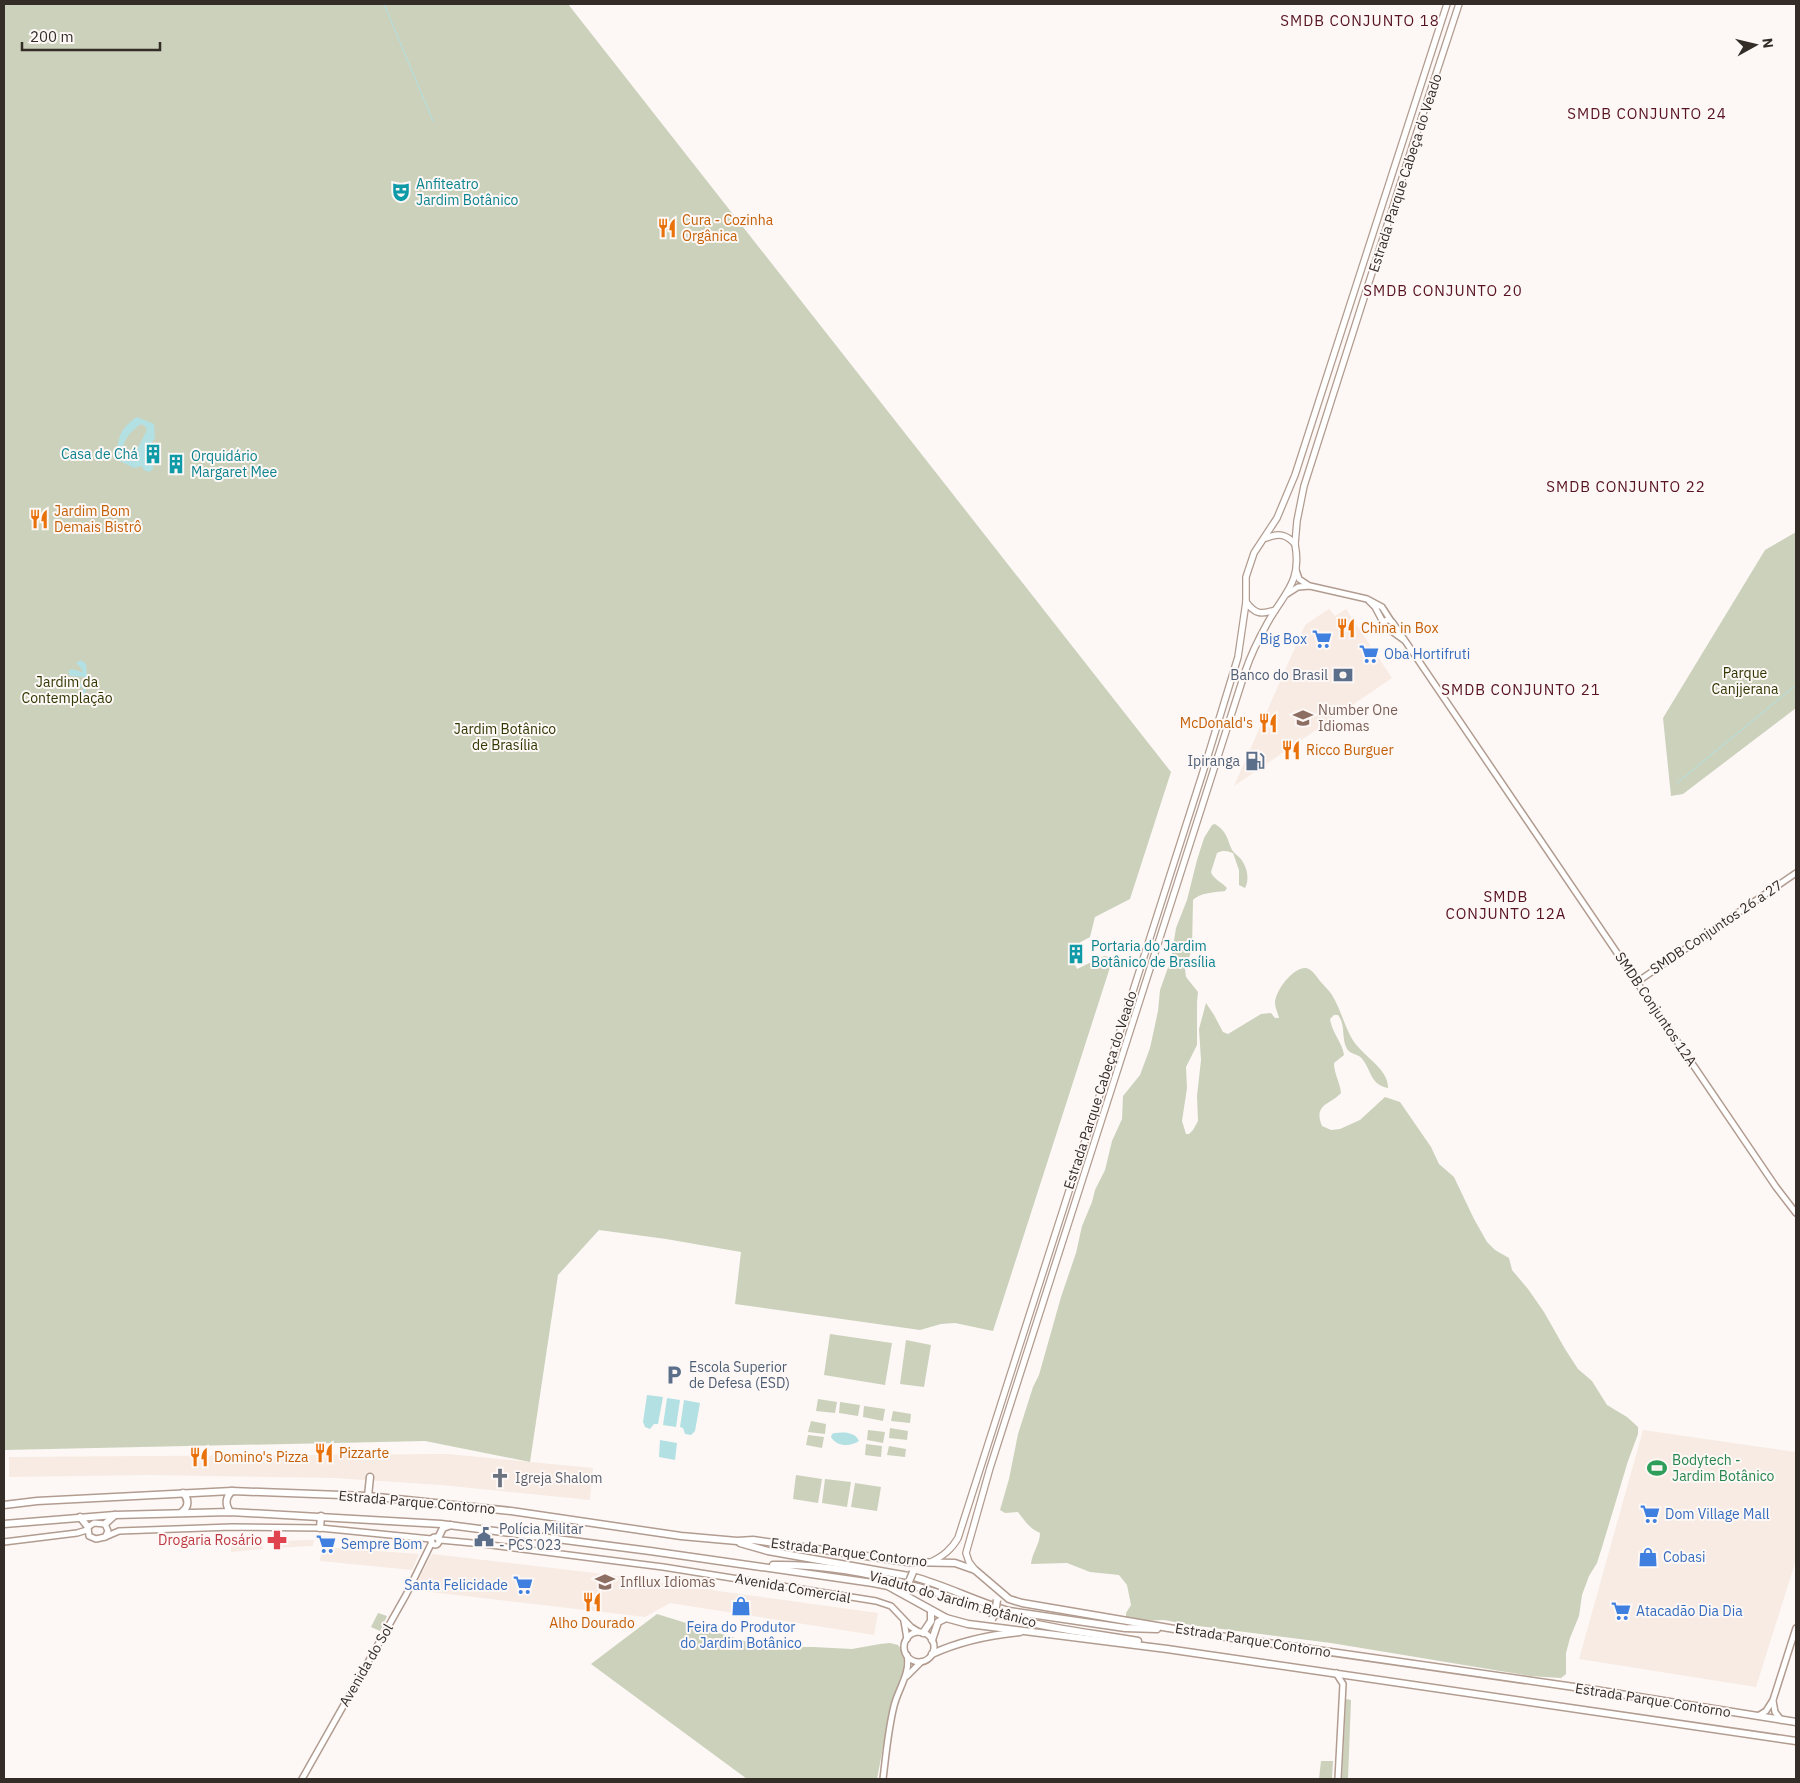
<svg xmlns="http://www.w3.org/2000/svg" width="1800" height="1783" font-family="'IBM Plex Sans',sans-serif">
<style>
.built{fill:#f7ebe3}
.green{fill:#cbd1bb}
.water{fill:#b2e0e3;fill-rule:evenodd}
.lines{fill:none;stroke-linecap:round;stroke-linejoin:round}
.stream{stroke:#b2e0e3;stroke-width:1}
.tertiary-casing{stroke:#b29c90;stroke-width:8}
.secondary-casing{stroke:#b29c90;stroke-width:8}
.trunk-casing{stroke:#b29c90;stroke-width:9}
.tertiary{stroke:#fff;stroke-width:5}
.secondary{stroke:#fff;stroke-width:5.5}
.trunk{stroke:#fff;stroke-width:6}
.trunk-bridge-casing{stroke:#b29c90;stroke-width:9;stroke-linecap:butt}
.trunk-bridge{stroke:#fff;stroke-width:6}
.labels{text-anchor:middle;stroke-width:4;stroke-linejoin:round;paint-order:stroke}
.street-label{font-size:14px;fill:#342c27;stroke:#fdf8f6}
.culture-label{font-size:14px;fill:#0d838f;stroke:#fdf8f6;text-anchor:start}
.food-label{font-size:14px;fill:#c56008;stroke:#fdf8f6;text-anchor:start}
.shop-label{font-size:14px;fill:#366cbe;stroke:#fdf8f6;text-anchor:start}
.park-label{font-size:14px;fill:#2e3700;stroke:#fdf8f6}
.service-label{font-size:14px;fill:#4e5e75;stroke:#fdf8f6;text-anchor:end}
.education-label{font-size:14px;fill:#785e54;stroke:#fdf8f6;text-anchor:start}
.leisure-label{font-size:14px;fill:#27864d;stroke:#fdf8f6;text-anchor:start}
.worship-label{font-size:14px;fill:#5b616d;stroke:#fdf8f6;text-anchor:start}
.health-label{font-size:14px;fill:#be3a42;stroke:#fdf8f6;text-anchor:end}
.neighbourhood-label{font-size:15px;letter-spacing:1px;fill:#581320;stroke:#fdf8f6}
</style>
<rect width="100%" height="100%" fill="#fdf8f6"/>
<g class="built">
<polygon points="1329,609 1335,616 1346,609 1392,678 1234,786 1305,625"/>
<polygon points="1643,1430 1796,1452 1796,1560 1756,1687 1579,1659"/>
<polygon points="448,1454 593,1468 590,1500 441,1485 335,1478 151,1475 9,1477 9,1457"/>
<polygon points="314,1540 313,1546 273,1548 273,1541"/>
<polygon points="262,1542 263,1549 231,1552 231,1543"/>
<polygon points="322,1547 419,1554 412,1570 320,1561"/>
<polygon points="432,1554 612,1575 687,1587 692,1585 718,1591 878,1613 874,1635 670,1603 645,1617 413,1590"/>
</g>
<g class="green">
<polygon points="4,4 568,4 1171,772 1130,899 1095,917 1090,937 1068,949 1077,969 1104,956 1113,958 993,1331 955,1323 941,1324 920,1330 735,1304 741,1252 666,1239 599,1230 558,1275 530,1462 425,1441 4,1450"/>
<polygon points="1796,532 1796,708 1683,794 1671,796 1663,718 1765,550"/>
<path d="M 1215,824 C 1227,831 1227,839 1232,850 C 1234,853 1237,855 1240,858 C 1247,866 1250,879 1245,888 L 1239,885 L 1239,870 L 1233,853 C 1227,851 1223,850 1217,853 L 1211,872 C 1213,879 1222,882 1227,888 L 1225,891 C 1216,892 1199,893 1193,900 L 1192,949 L 1185,969 L 1186,977 L 1198,992 L 1197,1002 L 1197,1045 L 1186,1067 L 1187,1088 L 1182,1121 L 1186,1134 L 1189,1134 L 1193,1130 L 1198,1121 L 1197,1096 L 1201,1060 L 1199,1029 L 1206,1003 L 1214,1015 L 1223,1032 L 1228,1034 L 1261,1014 L 1271,1013 L 1275,1018 L 1279,1018 C 1278,1013 1275,1008 1275,1003 C 1275,991 1293,967 1306,968 C 1312,969 1316,976 1320,981 C 1324,986 1329,990 1332,995 C 1340,1008 1344,1024 1351,1037 C 1360,1055 1389,1068 1388,1088 C 1370,1084 1372,1072 1363,1060 C 1360,1054 1351,1055 1347,1049 C 1341,1038 1346,1025 1338,1015 L 1334,1015 L 1330,1019 C 1332,1033 1342,1042 1344,1055 L 1334,1063 C 1334,1074 1340,1082 1341,1093 C 1330,1105 1313,1104 1322,1126 L 1331,1130 L 1340,1129 L 1360,1120 L 1385,1097 L 1400,1102 L 1431,1147 L 1439,1164 L 1454,1177 L 1474,1219 L 1487,1242 L 1495,1250 L 1509,1258 L 1512,1270 L 1528,1289 L 1544,1312 L 1565,1349 L 1578,1369 L 1592,1381 L 1607,1405 L 1627,1417 L 1638,1427 L 1638,1434 L 1628,1461 L 1603,1544 L 1597,1563 L 1589,1576 L 1582,1595 L 1579,1616 L 1570,1638 L 1566,1653 L 1566,1674 L 1561,1678 L 1530,1676 L 1331,1643 L 1191,1625 L 1164,1620 L 1141,1621 L 1126,1619 L 1126,1613 L 1131,1605 L 1127,1585 L 1119,1575 L 1090,1572 L 1067,1563 L 1031,1564 C 1032,1553 1040,1544 1040,1533 C 1029,1528 1025,1521 1018,1512 L 1005,1513 L 1000,1510 L 1009,1479 L 1018,1434 L 1033,1387 L 1039,1375 L 1061,1297 L 1076,1253 L 1082,1226 L 1092,1202 L 1095,1190 L 1105,1170 L 1112,1141 L 1122,1119 L 1123,1096 L 1140,1075 L 1150,1048 L 1158,1011 L 1160,990 L 1171,959 L 1176,928 L 1187,900 L 1197,860 L 1204,838 L 1212,825 Z"/>
<polygon points="830,1334 892,1343 885,1385 824,1375"/>
<polygon points="906,1340 931,1345 924,1387 900,1384"/>
<polygon points="818,1399 837,1402 835,1413 816,1411"/>
<polygon points="840,1402 860,1405 858,1416 839,1413"/>
<polygon points="864,1406 885,1409 883,1421 863,1417"/>
<polygon points="893,1411 911,1414 910,1423 891,1421"/>
<polygon points="811,1421 826,1424 825,1434 808,1432"/>
<polygon points="890,1428 908,1431 907,1440 889,1438"/>
<polygon points="868,1430 885,1432 883,1443 867,1440"/>
<polygon points="808,1435 824,1437 822,1448 806,1445"/>
<polygon points="866,1444 882,1446 881,1457 865,1455"/>
<polygon points="889,1446 906,1449 905,1457 887,1455"/>
<polygon points="796,1475 822,1479 818,1503 793,1499"/>
<polygon points="825,1479 851,1482 847,1507 822,1503"/>
<polygon points="855,1483 881,1487 877,1511 851,1507"/>
<polygon points="378,1613 387,1616 380,1631 371,1627"/>
<polygon points="657,1614 764,1647 813,1647 852,1649 880,1644 890,1643 898,1645 902,1650 904,1660 903,1679 891,1705 877,1779 747,1779 591,1664"/>
<polygon points="1346,1699 1351,1700 1348,1779 1342,1779"/>
<polygon points="1321,1761 1333,1761 1332,1779 1319,1779"/>
</g>
<g class="water">
<path d="M 137,417 L 154,424 L 155,438 L 146,452 L 145,457 L 153,463 L 153,469 L 149,472 L 144,470 L 142,466 L 134,468 L 118,460 C 116,440 120,428 137,417 ZM 141,424 L 145,426 L 147,430 L 134,455 L 130,458 L 123,456 C 121,441 130,432 141,424 Z"/>
<polygon points="81,660 86,664 87,675 96,679 96,682 87,688 83,697 79,699 78,696 83,691 83,688 81,687 72,689 70,685 84,683 86,679 84,677 70,676 68,671 72,669 82,672 82,669 76,663"/>
<polygon points="647,1395 663,1397 658,1424 654,1424 650,1429 645,1427 643,1422"/>
<polygon points="667,1398 680,1400 676,1427 663,1425"/>
<polygon points="684,1400 700,1403 695,1431 691,1435 685,1434 683,1428 680,1427"/>
<path d="M 835,1433 C 844,1432 855,1432 859,1441 C 850,1447 837,1447 831,1437 L 832,1434 Z"/>
<polygon points="660,1440 677,1443 675,1460 659,1457"/>
</g>
<g class="lines">
<g class="stream">
<polyline points="384,4 433,121"/>
<polyline points="1677,783 1796,685"/>
</g>
<defs>
<g id="tertiary">
<polyline points="1296,570 1299,579 1308,585"/>
<polyline points="1287,594 1298,587 1310,586 1367,599 1382,607 1391,621"/>
<polyline points="1369,601 1375,607 1384,624"/>
<circle cx="1388" cy="625" r="5"/>
<polyline points="1393,623 1776,1187 1796,1213"/>
<polyline points="1390,630 1404,640"/>
<polyline points="1637,982 1796,873"/>
<polygon points="94,1523 105,1524 108,1531 105,1537 96,1539 89,1536 88,1527"/>
<circle cx="435" cy="1541" r="4"/>
<polyline points="105,1537 119,1531 232,1527 320,1528 431,1539"/>
<polyline points="440,1540 483,1544 663,1567 876,1601 891,1606 911,1627 919,1632"/>
<polyline points="4,1542 77,1533 87,1530"/>
<polyline points="904,1621 907,1639"/>
<circle cx="919" cy="1647" r="15"/>
<polyline points="1336,1673 1343,1684 1338,1779"/>
<polyline points="907,1676 921,1662"/>
<polyline points="1773,1701 1775,1712 1781,1720"/>
<polyline points="1758,1716 1766,1711 1773,1700 1796,1628"/>
<polyline points="302,1779 406,1595 432,1542"/>
<path d="M 883,1779 C 886,1755 888,1730 894,1706 C 898,1689 911,1673 907,1655"/>
</g>
<g id="secondary">
<polyline points="1295,544 1297,521 1304,486 1414,141 1459,4"/>
<path d="M 1246,602 C 1255,614 1261,615 1275,610"/>
<path d="M 931,1562 C 943,1556 951,1550 958,1538 L 1203,772 L 1238,657 L 1246,602 L 1246,577 L 1254,553 L 1277,518 L 1295,475 L 1447,4"/>
<path d="M 975,1570 L 969,1562 L 966,1553 L 990,1468 L 1245,672 C 1251,654 1259,638 1268,622 C 1285,592 1302,582 1295,544 C 1286,534 1279,533 1266,538"/>
</g>
<g id="trunk">
<polyline points="368,1496 370,1477"/>
<polyline points="4,1505 37,1501 232,1491 368,1496 511,1511 681,1536 737,1541 753,1540 908,1562 955,1563 975,1570 1009,1599 1022,1603 1198,1633 1595,1690 1796,1722"/>
<path d="M 182,1512 C 189,1507 189,1499 183,1493"/>
<path d="M 230,1512 C 225,1504 225,1498 232,1491"/>
<polyline points="80,1517 88,1527"/>
<polyline points="4,1524 115,1515 230,1512 441,1524 650,1551 873,1583 888,1586 946,1618 968,1624 1167,1649 1796,1741"/>
<polyline points="105,1524 115,1515"/>
<polyline points="320,1528 321,1516"/>
<polyline points="438,1538 443,1528 451,1525"/>
<path d="M 740,1543 L 768,1551 L 914,1577 C 947,1586 977,1602 1009,1611 L 1125,1628 L 1157,1629"/>
<path d="M 773,1565 C 819,1564 873,1573 918,1587 C 952,1596 984,1612 1019,1620 C 1058,1630 1099,1634 1138,1641"/>
<polyline points="923,1633 931,1621 931,1611"/>
<polyline points="932,1640 938,1622 946,1618"/>
<path d="M 932,1654 C 960,1641 989,1635 1020,1632"/>
</g>
</defs>
<use href="#tertiary" class="tertiary-casing"/>
<use href="#secondary" class="secondary-casing"/>
<use href="#trunk" class="trunk-casing"/>
<use href="#tertiary" class="tertiary"/>
<use href="#secondary" class="secondary"/>
<use href="#trunk" class="trunk"/>
<defs>
<g id="trunk-bridge">
<polyline points="909,1591 908,1584 913,1572"/>
<polyline points="992,1619 995,1614 997,1600"/>
</g>
</defs>
<use href="#trunk-bridge" class="trunk-bridge-casing"/>
<use href="#trunk-bridge" class="trunk-bridge"/>
</g>
<defs>
<symbol id="theatre-bare" viewBox="-9 -9 18 18"><path d="M-5-5.5Q0-4 5-5.5V0Q5 5 0 6Q-5 5-5 0ZM-3.3-2.5H-1v1.5H-3.3ZM1-2.5H3.3v1.5H1ZM-2.8 1Q0 5.5 2.8 1Z" fill="#0f9aa8" stroke="#fdf8f6" stroke-width="2.5" paint-order="stroke"/></symbol>
<symbol id="restaurant-bare" viewBox="-9 -9 18 18"><path d="M-5-6h1v4h1v-4h1v4h1v-4h1v5L-1.5 .5V6h-2V.5L-5-1ZM5-6V6H3V1.5H1.5Q1.5-4 5-6Z" fill="#e8710a" stroke="#fdf8f6" stroke-width="2.5" paint-order="stroke"/></symbol>
<symbol id="building-bare" viewBox="-9 -9 18 18"><path d="M-4-6H4V6H1V3H-1V6H-4ZM-2.5-4.3h1.7v1.8h-1.7ZM.8-4.3h1.7v1.8H.8ZM-2.5-1h1.7V.8h-1.7ZM.8-1h1.7V.8H.8Z" fill="#0f9aa8" stroke="#fdf8f6" stroke-width="2.5" paint-order="stroke"/></symbol>
<symbol id="supermarket-bare" viewBox="-9 -9 18 18"><path d="M-6-5.5h2.5l.6 2H6L4.5 2H-2.5L-4.4-4H-6ZM-1.5 3.2a1.3 1.3 0 1 0 .1 0ZM3 3.2a1.3 1.3 0 1 0 .1 0Z" fill="#3f7fe0" stroke="#fdf8f6" stroke-width="2.5" paint-order="stroke"/></symbol>
<symbol id="bank-bare" viewBox="-9 -9 18 18"><path d="M-6-4H6V4H-6ZM0-2.3a2.3 2.3 0 1 0 0 4.6a2.3 2.3 0 1 0 0-4.6Z" fill="#5c6f8a" stroke="#fdf8f6" stroke-width="2.5" paint-order="stroke"/></symbol>
<symbol id="school-bare" viewBox="-9 -9 18 18"><path d="M0-5L7-2L0 1L-7-2ZM-4 1L0 2.5L4 1V4Q0 6-4 4Z" fill="#8d6e63" stroke="#fdf8f6" stroke-width="2.5" paint-order="stroke"/></symbol>
<symbol id="fuel-bare" viewBox="-9 -9 18 18"><path d="M-5.5-6h7V0h2V4h1.3V-2.5L3-4.5l.8-.8L6-3V5H2.5V1h-1V6h-7ZM-4.2-4.7v3.2H.2V-4.7Z" fill="#5c6f8a" stroke="#fdf8f6" stroke-width="2.5" paint-order="stroke"/></symbol>
<symbol id="parking-bare" viewBox="-9 -9 18 18"><path d="M-3.5-5.5H1a3.5 3.5 0 0 1 0 7H-1V5.5H-3.5ZM-1-3.4V-.6H.8a1.4 1.4 0 0 0 0-2.8Z" fill="#5c6f8a" stroke="#fdf8f6" stroke-width="2.5" paint-order="stroke"/></symbol>
<symbol id="stadium-bare" viewBox="-9 -9 18 18"><path d="M0-5a6.5 5 0 1 0 0 10a6.5 5 0 1 0 0-10ZM-3.5-1.8h7v3.6h-7Z" fill="#2e9e5b" stroke="#fdf8f6" stroke-width="2.5" paint-order="stroke"/></symbol>
<symbol id="church-bare" viewBox="-9 -9 18 18"><path d="M-1.2-6h2.4v3.5h3.3v2.4h-3.3V6h-2.4V-.1h-3.3v-2.4h3.3Z" fill="#6b7280" stroke="#fdf8f6" stroke-width="2.5" paint-order="stroke"/></symbol>
<symbol id="civic-bare" viewBox="-9 -9 18 18"><path d="M-.6-6.5H3V-4.5H.6V-3L4-1V1h2V6H-6V1h2V-1L-.6-3ZM-1.2 2.5V6h2.4V2.5Z" fill="#5c6f8a" stroke="#fdf8f6" stroke-width="2.5" paint-order="stroke"/></symbol>
<symbol id="pharmacy-bare" viewBox="-9 -9 18 18"><path d="M-2-6h4v4h4v4h-4v4h-4v-4h-4v-4h4Z" fill="#e0444e" stroke="#fdf8f6" stroke-width="2.5" paint-order="stroke"/></symbol>
<symbol id="shop-bare" viewBox="-9 -9 18 18"><path d="M-5-2.5h2.3a2.7 3.5 0 0 1 5.4 0H5L5.5 6h-11ZM-1.5-2.5h3a1.5 2.3 0 0 0-3 0Z" fill="#3f7fe0" stroke="#fdf8f6" stroke-width="2.5" paint-order="stroke"/></symbol>
</defs>
<g fill-rule="evenodd">
<use href="#theatre-bare" x="387" y="178" width="28" height="28"/>
<use href="#restaurant-bare" x="653" y="214" width="28" height="28"/>
<use href="#building-bare" x="139" y="440" width="28" height="28"/>
<use href="#building-bare" x="162" y="450" width="28" height="28"/>
<use href="#restaurant-bare" x="25" y="505" width="28" height="28"/>
<use href="#restaurant-bare" x="1332" y="614" width="28" height="28"/>
<use href="#supermarket-bare" x="1308" y="625" width="28" height="28"/>
<use href="#supermarket-bare" x="1355" y="640" width="28" height="28"/>
<use href="#bank-bare" x="1329" y="661" width="28" height="28"/>
<use href="#school-bare" x="1289" y="704" width="28" height="28"/>
<use href="#restaurant-bare" x="1254" y="709" width="28" height="28"/>
<use href="#restaurant-bare" x="1277" y="736" width="28" height="28"/>
<use href="#fuel-bare" x="1241" y="747" width="28" height="28"/>
<use href="#building-bare" x="1062" y="940" width="28" height="28"/>
<use href="#parking-bare" x="660" y="1361" width="28" height="28"/>
<use href="#restaurant-bare" x="310" y="1439" width="28" height="28"/>
<use href="#restaurant-bare" x="185" y="1443" width="28" height="28"/>
<use href="#stadium-bare" x="1643" y="1454" width="28" height="28"/>
<use href="#church-bare" x="486" y="1464" width="28" height="28"/>
<use href="#supermarket-bare" x="1636" y="1500" width="28" height="28"/>
<use href="#civic-bare" x="470" y="1523" width="28" height="28"/>
<use href="#pharmacy-bare" x="263" y="1526" width="28" height="28"/>
<use href="#supermarket-bare" x="312" y="1530" width="28" height="28"/>
<use href="#shop-bare" x="1634" y="1543" width="28" height="28"/>
<use href="#school-bare" x="591" y="1568" width="28" height="28"/>
<use href="#supermarket-bare" x="509" y="1571" width="28" height="28"/>
<use href="#restaurant-bare" x="578" y="1588" width="28" height="28"/>
<use href="#shop-bare" x="727" y="1592" width="28" height="28"/>
<use href="#supermarket-bare" x="1607" y="1597" width="28" height="28"/>
</g>
<g class="labels">
<g class="street-label">
<text transform="translate(1405 173) rotate(-72)" y="5">Estrada Parque Cabeça do Veado</text>
<text transform="translate(1716 927) rotate(-34)" y="5">SMDB Conjuntos 26 a 27</text>
<text transform="translate(1656 1009) rotate(56)" y="5">SMDB Conjuntos 12A</text>
<text transform="translate(1100 1090) rotate(-72)" y="5">Estrada Parque Cabeça do Veado</text>
<text transform="translate(417 1502) rotate(5)" y="5">Estrada Parque Contorno</text>
<text transform="translate(849 1552) rotate(7)" y="5">Estrada Parque Contorno</text>
<text transform="translate(793 1588) rotate(10)" y="5">Avenida Comercial</text>
<text transform="translate(953 1599) rotate(16)" y="5">Viaduto do Jardim Botânico</text>
<text transform="translate(1253 1640) rotate(9)" y="5">Estrada Parque Contorno</text>
<text transform="translate(366 1665) rotate(-60)" y="5">Avenida do Sol</text>
<text transform="translate(1653 1700) rotate(9)" y="5">Estrada Parque Contorno</text>
</g>
<g class="culture-label">
<text x="416" y="189">Anfiteatro<tspan x="416" dy="16">Jardim Botânico</tspan></text>
<text x="138" y="459" text-anchor="end">Casa de Chá</text>
<text x="191" y="461">Orquidário<tspan x="191" dy="16">Margaret Mee</tspan></text>
<text x="1091" y="951">Portaria do Jardim<tspan x="1091" dy="16">Botânico de Brasília</tspan></text>
</g>
<g class="food-label">
<text x="682" y="225">Cura - Cozinha<tspan x="682" dy="16">Orgânica</tspan></text>
<text x="54" y="516">Jardim Bom<tspan x="54" dy="16">Demais Bistrô</tspan></text>
<text x="1361" y="633">China in Box</text>
<text x="1253" y="728" text-anchor="end">McDonald's</text>
<text x="1306" y="755">Ricco Burguer</text>
<text x="339" y="1458">Pizzarte</text>
<text x="214" y="1462">Domino's Pizza</text>
<text x="592" y="1628" text-anchor="middle">Alho Dourado</text>
</g>
<g class="shop-label">
<text x="1307" y="644" text-anchor="end">Big Box</text>
<text x="1384" y="659">Oba Hortifruti</text>
<text x="1665" y="1519">Dom Village Mall</text>
<text x="341" y="1549">Sempre Bom</text>
<text x="1663" y="1562">Cobasi</text>
<text x="508" y="1590" text-anchor="end">Santa Felicidade</text>
<text x="1636" y="1616">Atacadão Dia Dia</text>
<text x="741" y="1632" text-anchor="middle">Feira do Produtor<tspan x="741" dy="16">do Jardim Botânico</tspan></text>
</g>
<g class="park-label">
<text x="1745" y="678">Parque<tspan x="1745" dy="16">Canjjerana</tspan></text>
<text x="67" y="687">Jardim da<tspan x="67" dy="16">Contemplação</tspan></text>
<text x="505" y="734">Jardim Botânico<tspan x="505" dy="16">de Brasília</tspan></text>
</g>
<g class="service-label">
<text x="1328" y="680">Banco do Brasil</text>
<text x="1240" y="766">Ipiranga</text>
<text x="689" y="1372" text-anchor="start">Escola Superior<tspan x="689" dy="16">de Defesa (ESD)</tspan></text>
<text x="499" y="1534" text-anchor="start">Polícia Militar<tspan x="499" dy="16">- PCS 023</tspan></text>
</g>
<g class="education-label">
<text x="1318" y="715">Number One<tspan x="1318" dy="16">Idiomas</tspan></text>
<text x="620" y="1587">Infllux Idiomas</text>
</g>
<g class="leisure-label">
<text x="1672" y="1465">Bodytech -<tspan x="1672" dy="16">Jardim Botânico</tspan></text>
</g>
<g class="worship-label">
<text x="515" y="1483">Igreja Shalom</text>
</g>
<g class="health-label">
<text x="262" y="1545">Drogaria Rosário</text>
</g>
<g class="neighbourhood-label">
<text x="1360" y="26">SMDB CONJUNTO 18</text>
<text x="1647" y="119">SMDB CONJUNTO 24</text>
<text x="1443" y="296">SMDB CONJUNTO 20</text>
<text x="1626" y="492">SMDB CONJUNTO 22</text>
<text x="1521" y="695">SMDB CONJUNTO 21</text>
<text x="1506" y="902">SMDB<tspan x="1506" dy="17">CONJUNTO 12A</tspan></text>
</g>
</g>
<rect width="1800" height="1783" fill="none" stroke="#342c27" stroke-width="10"/>
<g transform="translate(1755 45) rotate(82)" stroke="#fdf8f6" stroke-width="4" paint-order="stroke">
<path d="M0-4L9 19L0 12L-9 19Z" fill="#342c27"/>
<text y="-8" font-size="14" font-weight="bold" text-anchor="middle" fill="#342c27">N</text>
</g>
<path d="M22 42v8h138v-8" fill="none" stroke="#342c27" stroke-width="2.5"/>
<text x="30" y="42" font-size="15" fill="#342c27" stroke="#fdf8f6" stroke-width="4" paint-order="stroke">200 m</text>
</svg>
